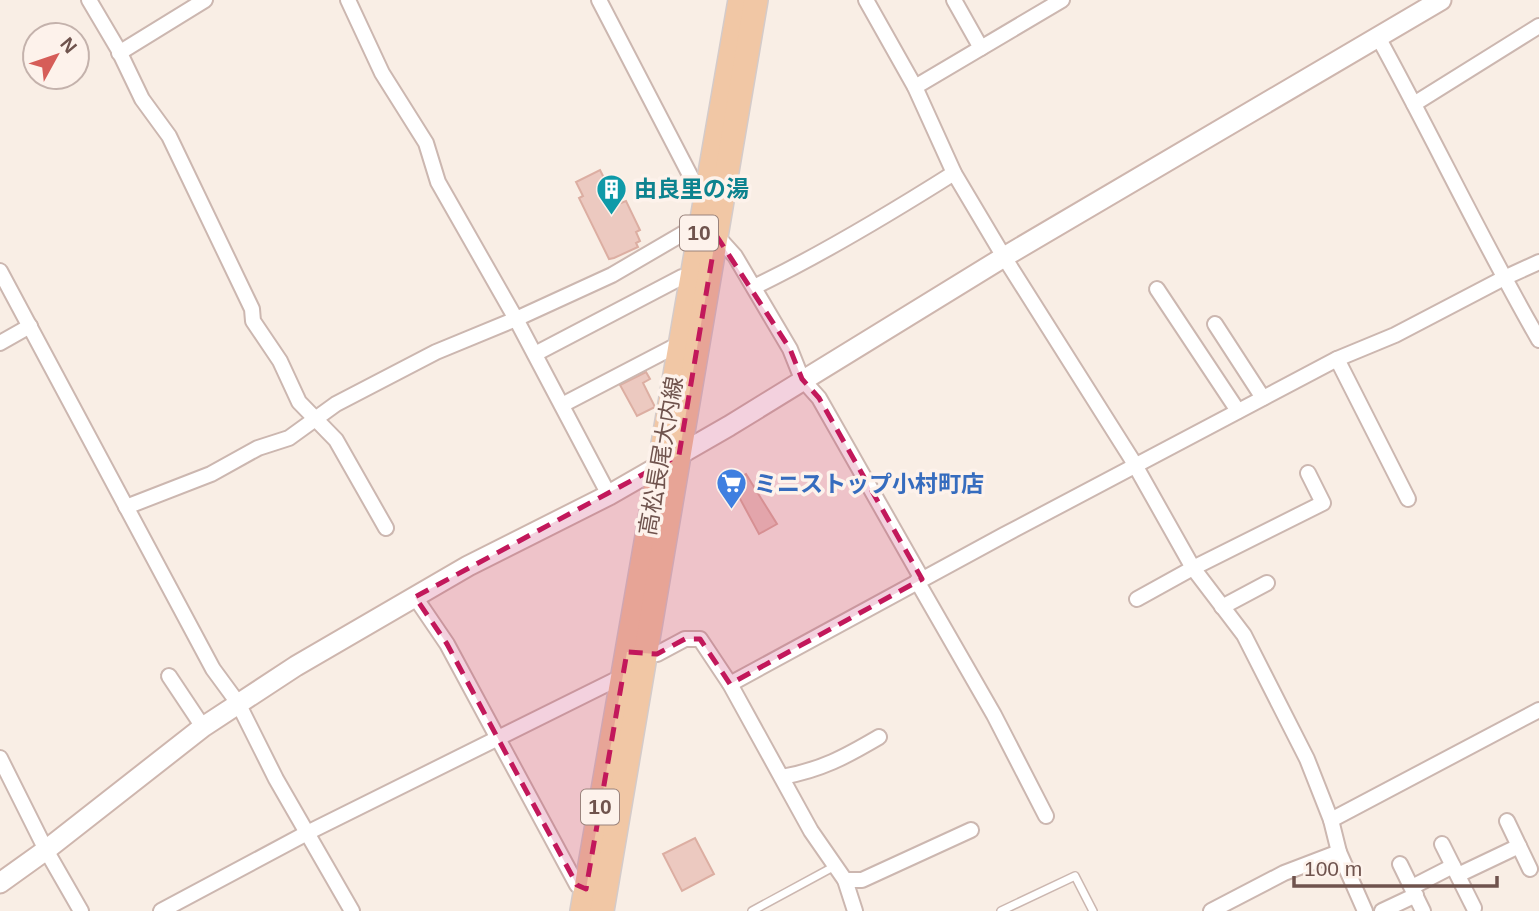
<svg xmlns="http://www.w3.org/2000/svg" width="1539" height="911" font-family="Helvetica,'Noto Sans JP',sans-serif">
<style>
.building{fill:#ecc9c0;stroke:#dcaea2;stroke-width:2}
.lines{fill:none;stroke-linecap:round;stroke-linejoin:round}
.lane-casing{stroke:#ccb7b0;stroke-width:10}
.street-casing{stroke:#ccb7b0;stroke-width:18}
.secondary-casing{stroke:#ceb6ae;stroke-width:23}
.primary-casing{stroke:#d4cbca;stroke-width:26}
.lane{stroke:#fff;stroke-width:7}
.street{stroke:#fff;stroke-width:14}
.secondary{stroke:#fff;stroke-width:19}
.primary{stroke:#f1c7a5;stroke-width:23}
.marked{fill:#c2185b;fill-opacity:0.2;stroke:#c2185b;stroke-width:5;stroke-dasharray:14 9;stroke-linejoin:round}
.labels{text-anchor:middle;stroke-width:7;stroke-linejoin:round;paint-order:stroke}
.shield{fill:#fdf2eb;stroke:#9a837c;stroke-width:2}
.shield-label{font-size:21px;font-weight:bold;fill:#6f534d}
.culture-label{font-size:23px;font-weight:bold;fill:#0d838f;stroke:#fdf2eb;text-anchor:start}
.street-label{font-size:23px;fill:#6f534d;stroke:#fdf2eb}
.shop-label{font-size:23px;font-weight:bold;fill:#366cbe;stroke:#fdf2eb;text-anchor:start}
</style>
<rect width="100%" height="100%" fill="#f9eee5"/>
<g class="building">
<polygon points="600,170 607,184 611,182 621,203 626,201 640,230 636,232 640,241 636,243 638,247 614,258 609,259 579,198 583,196 576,182"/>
<polygon points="646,372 650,379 643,383 655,407 637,416 620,385"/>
<polygon points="746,474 777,524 759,534 731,482"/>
<polygon points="695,838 714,874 682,891 663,854"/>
</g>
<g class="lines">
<defs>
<g id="lane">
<polyline points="752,911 835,866"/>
<polyline points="1001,911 1075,876 1093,911"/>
</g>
<g id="street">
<polyline points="89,0 118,49 142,99 169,136 252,309 253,321 280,361 299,402 336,440 386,528"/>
<polyline points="348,0 382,73 426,143 438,182 516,319 609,495"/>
<polyline points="599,0 704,202"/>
<polyline points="866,0 915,87 954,173 1004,257 1131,458 1193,568 1244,635 1307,759 1331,820 1339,852 1365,911"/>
<polyline points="954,0 981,48"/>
<path d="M 1378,37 C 1433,137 1482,241 1539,340"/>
<polyline points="119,53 205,0"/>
<polyline points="915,87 1062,0"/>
<polyline points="1414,104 1539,26"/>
<polyline points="716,235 735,256 790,349 802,379 819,398 922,579"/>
<polyline points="0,271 213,669 238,703 276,779 352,911"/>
<path d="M 754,287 C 823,254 889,214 954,173"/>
<polyline points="1157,289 1238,411"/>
<polyline points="1215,324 1263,398"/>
<polyline points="0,343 30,326"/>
<polyline points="535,354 682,277"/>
<polyline points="1337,359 1408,499"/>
<polyline points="562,405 681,343"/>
<polyline points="126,507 211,474 258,448 289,438 336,404 436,352 516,319 612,275 701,223"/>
<polyline points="917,581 994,715 1046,816"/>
<polyline points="415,597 447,644 577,885 586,889"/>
<polyline points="1137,599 1193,568 1323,503 1308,473"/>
<polyline points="1222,607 1267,583"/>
<polyline points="639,653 657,654 685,639 700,639 730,684 811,831 845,880 855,911"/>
<polyline points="169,676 203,727"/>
<polyline points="730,684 1004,535 1337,359 1395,335 1504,278 1539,262"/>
<polyline points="0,758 46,850 81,911"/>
<path d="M 782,777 C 821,770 845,757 879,737"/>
<polyline points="1331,820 1539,710"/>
<polyline points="1507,821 1530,869"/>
<polyline points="1442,844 1474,908"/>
<polyline points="1400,864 1423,911"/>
<polyline points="1458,875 1519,846"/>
<polyline points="845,880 862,880 971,830"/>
<polyline points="1412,887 1453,866"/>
<polyline points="161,911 307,833 623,676"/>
<polyline points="1211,911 1284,873 1339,852"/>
<polyline points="1382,911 1416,895"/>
</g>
<polyline id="secondary" points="0,883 46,850 203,727 296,666 468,566 609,495 729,426 1004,257 1441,0"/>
<g id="primary">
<polyline points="582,911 740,0"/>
<polyline points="602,911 756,0"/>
</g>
</defs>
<use href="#lane" class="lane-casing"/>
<use href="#street" class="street-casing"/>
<use href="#secondary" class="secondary-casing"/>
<use href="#primary" class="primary-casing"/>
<use href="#lane" class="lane"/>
<use href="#street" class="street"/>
<use href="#secondary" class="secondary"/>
<use href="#primary" class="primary"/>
</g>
<path class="marked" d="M 716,235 L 790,349 L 802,379 L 819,398 L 922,579 L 730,684 L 700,639 L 685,639 L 657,654 L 627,652 L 586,889 L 577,885 L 447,644 L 415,597 L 679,455 Z"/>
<defs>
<symbol id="building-pin" viewBox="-11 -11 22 30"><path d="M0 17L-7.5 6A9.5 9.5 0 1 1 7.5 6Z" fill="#0f9aa8" stroke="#fdf2eb"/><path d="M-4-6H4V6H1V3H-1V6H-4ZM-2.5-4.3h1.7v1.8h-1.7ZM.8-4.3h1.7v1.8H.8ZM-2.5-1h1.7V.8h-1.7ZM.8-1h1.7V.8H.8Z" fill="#fff"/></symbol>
<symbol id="supermarket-pin" viewBox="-11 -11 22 30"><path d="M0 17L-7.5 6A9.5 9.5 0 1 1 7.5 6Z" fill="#3f7fe0" stroke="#fdf2eb"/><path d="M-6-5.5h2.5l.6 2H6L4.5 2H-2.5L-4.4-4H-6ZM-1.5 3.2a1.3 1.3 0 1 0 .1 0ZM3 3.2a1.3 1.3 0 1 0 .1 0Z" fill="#fff"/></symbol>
</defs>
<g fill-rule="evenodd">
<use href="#building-pin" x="594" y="172" width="35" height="47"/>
<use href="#supermarket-pin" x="714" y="466" width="35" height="47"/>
</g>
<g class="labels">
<g class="shield">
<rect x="680" y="215.5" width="38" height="35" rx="5"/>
<rect x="581" y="789.5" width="38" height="35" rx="5"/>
</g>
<g class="shield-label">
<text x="699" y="240">10</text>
<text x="600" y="814">10</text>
</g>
<g class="culture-label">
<text x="634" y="197">由良里の湯</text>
</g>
<g class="street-label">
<text transform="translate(661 456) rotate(-80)" y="8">高松長尾大内線</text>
</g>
<g class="shop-label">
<text x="754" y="492">ミニストップ小村町店</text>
</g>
</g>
<g transform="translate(56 56) rotate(50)"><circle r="33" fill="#fdf2eb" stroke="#c4b2ac" stroke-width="2"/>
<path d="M0-5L12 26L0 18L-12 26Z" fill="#d65d58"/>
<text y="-10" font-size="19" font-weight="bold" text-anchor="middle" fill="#6f534d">N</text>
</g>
<path d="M1294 876v10h203v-10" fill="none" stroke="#6f534d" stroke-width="3.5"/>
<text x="1304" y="876" font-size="21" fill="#6f534d" stroke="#fdf2eb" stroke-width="5" paint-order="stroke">100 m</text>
</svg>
